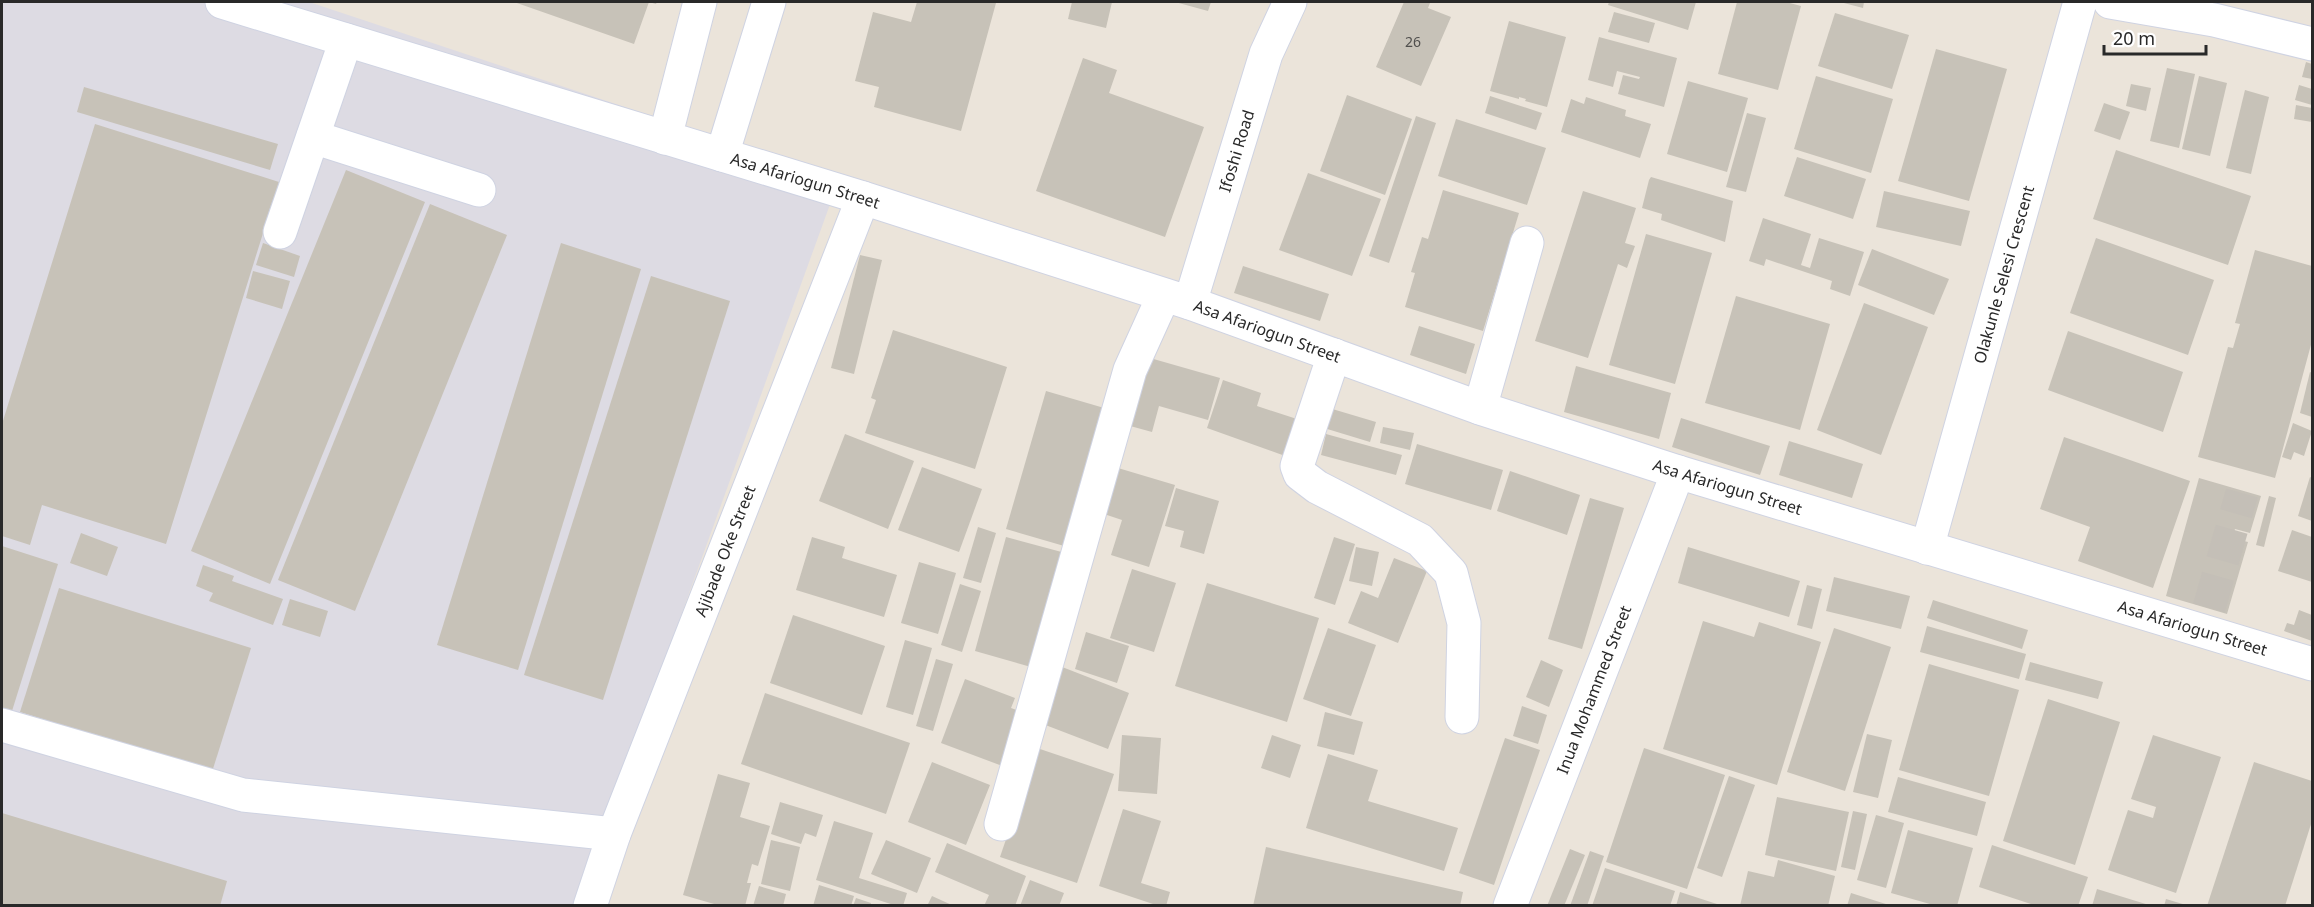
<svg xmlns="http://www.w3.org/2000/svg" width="2314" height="907" font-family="'Noto Sans',sans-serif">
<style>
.industrial{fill:#dddbe3}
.building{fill:#c7c2b8}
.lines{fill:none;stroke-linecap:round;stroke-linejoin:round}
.minor-tunnel{stroke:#c4bfb7;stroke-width:33;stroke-dasharray:33 16;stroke-linecap:butt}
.minor-casing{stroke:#cfd3e2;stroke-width:35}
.minor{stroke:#fff;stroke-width:33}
.labels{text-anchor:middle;stroke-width:5;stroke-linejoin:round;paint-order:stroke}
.number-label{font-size:14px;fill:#504f4d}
.street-label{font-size:16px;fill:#292929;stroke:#fff}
</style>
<rect width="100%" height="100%" fill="#ebe4da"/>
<polygon class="industrial" points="2,2 309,2 670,122 841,174 576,905 2,906"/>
<g class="building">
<polygon points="514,2 657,2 656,4 649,2 634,44"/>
<polygon points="917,2 996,3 961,131 874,107 879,87 855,81 873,12 911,22"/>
<polygon points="1072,2 1112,2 1106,28 1068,19"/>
<polygon points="1175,2 1211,2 1208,11"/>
<polygon points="1404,2 1427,2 1430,3 1428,8 1451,17 1421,86 1376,67"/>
<polygon points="1609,2 1696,2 1688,30 1608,5"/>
<polygon points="1737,2 1786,2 1801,6 1778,90 1718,74"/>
<polygon points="1840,2 1864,2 1863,8"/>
<polygon points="1614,12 1655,23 1649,43 1608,32"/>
<polygon points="1835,13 1909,35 1892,89 1818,66"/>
<polygon points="1509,21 1566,37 1547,107 1525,101 1526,99 1519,97 1519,99 1490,91"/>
<polygon points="1599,37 1677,58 1664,107 1618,94 1623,75 1639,79 1640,77 1617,71 1613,87 1588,80"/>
<polygon points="1936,49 2007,69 1969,201 1898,181"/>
<polygon points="1083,58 1117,70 1109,93 1204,127 1165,237 1036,191"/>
<polygon points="2306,62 2312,64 2312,79 2302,77"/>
<polygon points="2167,68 2195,74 2179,148 2150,141"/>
<polygon points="1816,76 1893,99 1871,173 1794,149"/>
<polygon points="2199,76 2227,83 2210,156 2182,149"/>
<polygon points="1688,81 1748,98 1727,172 1667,154"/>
<polygon points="2131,84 2151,88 2146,111 2126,106"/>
<polygon points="2299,85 2312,89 2312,105 2295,100"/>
<polygon points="84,87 278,144 270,170 77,112"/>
<polygon points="2245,90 2269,97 2251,174 2226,168"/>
<polygon points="1347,95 1412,119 1385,195 1320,171"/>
<polygon points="1490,96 1542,113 1536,130 1485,113"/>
<polygon points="1586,97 1626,110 1625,116 1651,124 1640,158 1561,132 1571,99 1584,104"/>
<polygon points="2104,103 2130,112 2120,140 2094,131"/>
<polygon points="2296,105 2312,108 2312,122 2294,119"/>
<polygon points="1747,113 1766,118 1746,192 1726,187"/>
<polygon points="1416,116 1436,123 1389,263 1369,256"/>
<polygon points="1456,119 1546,148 1527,205 1438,176"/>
<polygon points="95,124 279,182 166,544 42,505 30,545 2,536 2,424"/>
<polygon points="2116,150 2251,196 2228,265 2093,219"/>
<polygon points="1797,157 1866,179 1853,219 1784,196"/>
<polygon points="346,170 425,202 270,584 191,551"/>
<polygon points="1308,173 1381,199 1352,276 1279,250"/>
<polygon points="1651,177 1733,201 1725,242 1661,220 1662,214 1642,208 1649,180"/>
<polygon points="1443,190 1519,213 1483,331 1405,307 1415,273 1411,272 1422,237 1428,239"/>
<polygon points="1583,191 1636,208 1625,243 1635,246 1627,268 1618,264 1588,358 1535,341"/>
<polygon points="1884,191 1970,211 1961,246 1876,227"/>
<polygon points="430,204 507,235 355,611 278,580"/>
<polygon points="1763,218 1811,234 1801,265 1810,268 1819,238 1864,252 1850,296 1830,289 1832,281 1766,259 1764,266 1749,261"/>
<polygon points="1646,234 1712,253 1675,384 1609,365"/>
<polygon points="2096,238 2214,280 2188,355 2070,313"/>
<polygon points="263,243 300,256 294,277 256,265"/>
<polygon points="561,243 641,269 518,670 437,645"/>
<polygon points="1872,249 1949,279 1934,315 1858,285"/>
<polygon points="2255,250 2312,266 2312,341 2275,478 2198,457 2228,347 2233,348 2240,324 2235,323"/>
<polygon points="860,255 882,260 854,374 831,368"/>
<polygon points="1243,266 1329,294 1320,321 1234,293"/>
<polygon points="253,271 290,281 282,309 246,298"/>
<polygon points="651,276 730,301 603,700 524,675"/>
<polygon points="1736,296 1830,324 1800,430 1705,403"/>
<polygon points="1864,303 1928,327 1881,455 1817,430"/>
<polygon points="1419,326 1475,344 1466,374 1410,355"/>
<polygon points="893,330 1007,367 975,469 865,433 876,400 871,398"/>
<polygon points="2068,331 2183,372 2163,432 2048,390"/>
<polygon points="1143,356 1220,378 1208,420 1159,406 1152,432 1123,424"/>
<polygon points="1576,366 1671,393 1659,439 1564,412"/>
<polygon points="2310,372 2312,373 2312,417 2300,413"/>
<polygon points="1223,380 1261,393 1257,406 1300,420 1288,457 1207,428"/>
<polygon points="1046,391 1111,410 1071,548 1006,529"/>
<polygon points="1329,408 1376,422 1370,442 1324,428"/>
<polygon points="1681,418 1770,446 1760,475 1672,447"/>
<polygon points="2293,423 2312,431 2304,456 2294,452 2291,460 2282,457"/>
<polygon points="1383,427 1414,433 1410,450 1380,443"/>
<polygon points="845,434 914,461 888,529 819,501"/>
<polygon points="1326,434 1402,455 1396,475 1321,455"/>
<polygon points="2064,437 2190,481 2153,588 2078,561 2090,527 2040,509"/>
<polygon points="1789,441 1863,464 1852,498 1779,475"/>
<polygon points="1417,444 1503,470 1491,510 1405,484"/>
<polygon points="922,467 982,489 959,552 898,530"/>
<polygon points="1118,468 1175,485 1149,567 1111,555 1122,520 1104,514"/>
<polygon points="1510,471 1580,495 1567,535 1497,511"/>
<polygon points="2310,477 2312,478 2312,521 2298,516"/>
<polygon points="2199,478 2261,496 2250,533 2235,529 2232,538 2248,542 2227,614 2166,596"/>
<polygon points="1176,488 1219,501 1204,554 1180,547 1184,531 1165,526"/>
<polygon points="2269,496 2276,498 2264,547 2256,545"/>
<polygon points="1590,498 1624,508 1582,649 1548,639"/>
<polygon points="978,527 996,533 981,583 963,578"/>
<polygon points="2292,530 2312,537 2312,582 2278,571"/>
<polygon points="81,533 118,547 107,576 70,563"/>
<polygon points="812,537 845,547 842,558 897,575 884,617 796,590"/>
<polygon points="1006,537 1069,554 1038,669 975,651"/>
<polygon points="1334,537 1355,544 1335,605 1314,598"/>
<polygon points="2,546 58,564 12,711 2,708"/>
<polygon points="1356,547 1379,552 1372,586 1349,581"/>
<polygon points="1688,547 1800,581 1789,617 1678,583"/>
<polygon points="1394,558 1427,571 1398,643 1348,623 1361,591 1378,598"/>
<polygon points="919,562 956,573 938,634 901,623"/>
<polygon points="203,565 234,576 232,581 283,599 273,625 209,601 213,593 196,586"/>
<polygon points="1132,569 1176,583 1154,652 1110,638"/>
<polygon points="1834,577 1910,596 1901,629 1826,611"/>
<polygon points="1207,583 1319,618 1287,722 1175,686"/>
<polygon points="960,584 981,591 962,652 941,645"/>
<polygon points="1807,585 1822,589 1812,629 1797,625"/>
<polygon points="59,588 251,648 212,772 20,712"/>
<polygon points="290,599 328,611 320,637 282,625"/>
<polygon points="1933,600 2028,630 2022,649 1927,618"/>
<polygon points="2299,610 2312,615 2312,641 2284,631 2287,623 2294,625"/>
<polygon points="793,615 885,646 862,715 770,683"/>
<polygon points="1703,621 1754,637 1759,622 1821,642 1777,785 1663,749"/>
<polygon points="1927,626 2026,654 2019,679 1920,652"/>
<polygon points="1328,628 1376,645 1351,716 1303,699"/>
<polygon points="1834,628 1891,647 1845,791 1787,772"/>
<polygon points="1086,632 1129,646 1117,683 1075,669"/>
<polygon points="905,640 932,648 913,715 886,707"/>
<polygon points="936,659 953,664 933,731 916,726"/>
<polygon points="1541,660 1563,670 1549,707 1526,697"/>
<polygon points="2030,662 2103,682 2098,699 2025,680"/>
<polygon points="1929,664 2019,690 1989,796 1899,770"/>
<polygon points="1057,665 1129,693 1108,749 1035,721"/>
<polygon points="965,679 1015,698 1011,708 1025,713 1005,767 941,743"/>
<polygon points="765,693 910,743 886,814 741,764"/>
<polygon points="2048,699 2120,722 2075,865 2003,841"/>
<polygon points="1522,706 1547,715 1538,744 1513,736"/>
<polygon points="1325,712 1363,722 1354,755 1317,746"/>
<polygon points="1867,734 1892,740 1878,798 1853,792"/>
<polygon points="1122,735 1161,738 1157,794 1118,791"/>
<polygon points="1272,735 1301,745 1290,778 1261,768"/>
<polygon points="2153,735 2221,757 2176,893 2108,870 2128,810 2153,818 2156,807 2131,799"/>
<polygon points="1505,738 1540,750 1494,885 1459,873"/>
<polygon points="1037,748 1114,774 1077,883 1000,857"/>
<polygon points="1644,748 1725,775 1687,889 1606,862"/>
<polygon points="1328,754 1378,770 1368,801 1458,828 1444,871 1306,828"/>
<polygon points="932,762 990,785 966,845 908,822"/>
<polygon points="2254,762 2312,781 2312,821 2285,906 2207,906"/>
<polygon points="718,774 750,783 740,817 770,826 758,866 752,864 747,883 751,883 745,906 721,906 683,895"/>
<polygon points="1729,776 1755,785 1722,877 1697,868"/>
<polygon points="1898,777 1986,802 1977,836 1888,812"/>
<polygon points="1777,797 1849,812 1836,871 1765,855"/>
<polygon points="780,802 823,815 816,837 805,833 801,844 771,834"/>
<polygon points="1123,809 1161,821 1141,883 1170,892 1166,906 1159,906 1099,886"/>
<polygon points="1853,811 1867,814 1855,870 1841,867"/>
<polygon points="2,813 227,881 220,906 2,906"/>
<polygon points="1876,815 1904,823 1886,888 1857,880"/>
<polygon points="834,821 873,833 859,878 907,893 903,906 897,906 816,880"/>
<polygon points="1908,830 1973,848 1957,906 1937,906 1891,893"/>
<polygon points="771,840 800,847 790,891 761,884"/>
<polygon points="886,840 931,858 917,893 871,874"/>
<polygon points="947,843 1026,876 1015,906 984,906 989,895 935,872"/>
<polygon points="1992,845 2088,877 2078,906 2037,906 1979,887"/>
<polygon points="1266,847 1463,892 1460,906 1253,906"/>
<polygon points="1570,849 1585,855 1564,906 1547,906"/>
<polygon points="1590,851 1604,856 1587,906 1570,906"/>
<polygon points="1778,860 1835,876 1828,906 1740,906 1748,871 1774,877"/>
<polygon points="1605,868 1675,891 1670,906 1592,906"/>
<polygon points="1030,880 1064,893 1059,906 1020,906"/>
<polygon points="819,885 854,896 851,906 813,906"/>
<polygon points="759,886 786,894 783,906 753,906"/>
<polygon points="2097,889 2149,905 2149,906 2092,906"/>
<polygon points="1680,892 1720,905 1720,906 1676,906"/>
<polygon points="1851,893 1889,905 1889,906 1847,906"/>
<polygon points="932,896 954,906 927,906"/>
<polygon points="856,898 871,903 870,906 853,906"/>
<polygon points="2166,899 2186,905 2185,906 2164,906"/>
</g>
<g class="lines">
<polyline class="minor-tunnel" points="2209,608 2242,493"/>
<defs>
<g id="minor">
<path id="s1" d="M 222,2 L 863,198 L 1190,303 L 1480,408 L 1678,472 L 2312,664"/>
<polyline points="2110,2 2214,20 2312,44"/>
<polyline points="313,137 479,190"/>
<polyline points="665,138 700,2"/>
<polyline points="722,155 769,2"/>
<polyline points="280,232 346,40"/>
<path id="s2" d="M 1190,303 L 1266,54 L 1290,2"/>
<polyline points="1334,355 1297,466 1300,474 1317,487 1420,540 1451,573 1464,623 1462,717"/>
<polyline points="1480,408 1527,243"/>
<path id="s3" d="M 1927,548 L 2080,2"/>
<polyline points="2,725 243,795 614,834"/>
<polyline points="1001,824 1130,370 1164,295"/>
<path id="s4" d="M 590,906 L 614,834 L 863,198"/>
<path id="s5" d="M 1510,906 L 1678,472"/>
</g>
</defs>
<use href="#minor" class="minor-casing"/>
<use href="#minor" class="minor"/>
</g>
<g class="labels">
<g class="number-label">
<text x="1413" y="47">26</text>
</g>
<g class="street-label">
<text dy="6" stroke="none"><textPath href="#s2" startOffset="159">Ifoshi Road</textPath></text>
<text dy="6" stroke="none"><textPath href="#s1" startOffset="610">Asa Afariogun Street</textPath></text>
<text dy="6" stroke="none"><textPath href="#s3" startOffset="284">Olakunle Selesi Crescent</textPath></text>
<text dy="6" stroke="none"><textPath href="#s1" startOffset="1096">Asa Afariogun Street</textPath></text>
<text dy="6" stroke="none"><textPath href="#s1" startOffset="1582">Asa Afariogun Street</textPath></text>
<text dy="6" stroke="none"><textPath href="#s4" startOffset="380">Ajibade Oke Street</textPath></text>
<text dy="6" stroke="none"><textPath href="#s1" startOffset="2068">Asa Afariogun Street</textPath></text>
<text dy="6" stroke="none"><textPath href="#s5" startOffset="232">Inua Mohammed Street</textPath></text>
</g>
</g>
<rect width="2314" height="907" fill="none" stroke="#292929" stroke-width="6"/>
<path d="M2104 45v9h102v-9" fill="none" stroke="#292929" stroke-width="3"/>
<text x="2113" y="45" font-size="18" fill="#292929" stroke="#ffffff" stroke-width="4.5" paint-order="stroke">20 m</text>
</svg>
